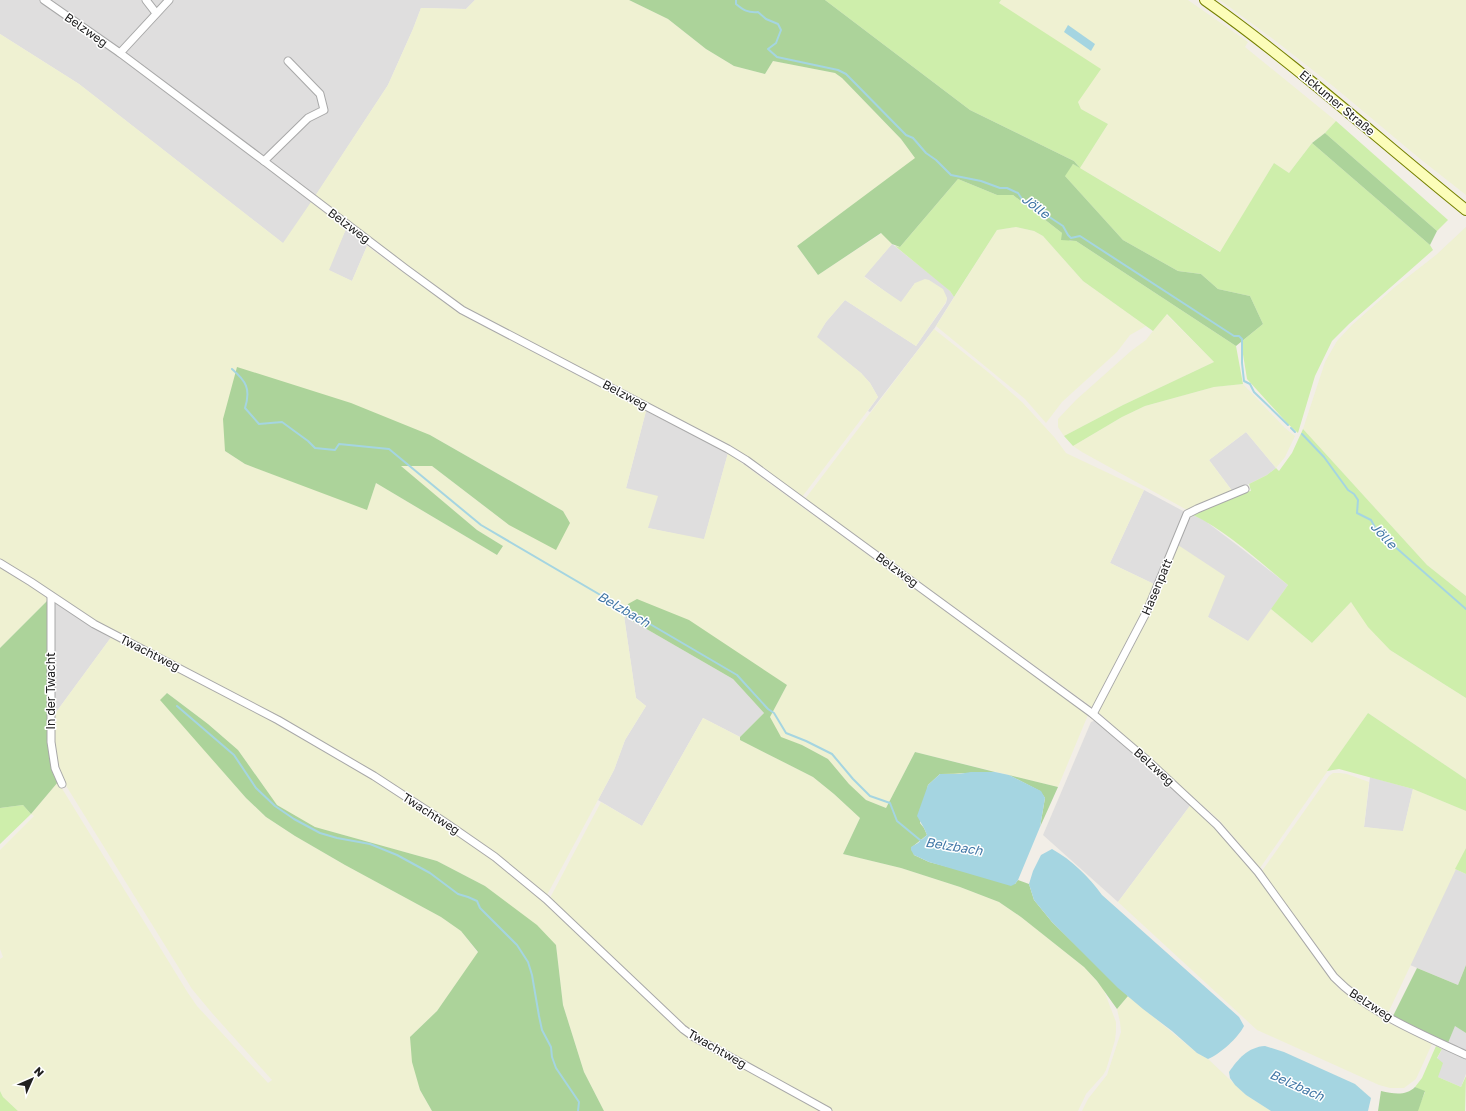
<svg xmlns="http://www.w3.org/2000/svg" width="1466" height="1111" font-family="'Golos Text',sans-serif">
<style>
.residential{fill:#dfdede}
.farmland{fill:#eff1d2;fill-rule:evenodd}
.grass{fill:#ceeeab}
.forest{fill:#acd39a}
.water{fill:#a5d5e1}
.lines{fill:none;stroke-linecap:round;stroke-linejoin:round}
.stream{stroke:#a5d5e1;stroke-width:2}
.street-casing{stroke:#a8a8a8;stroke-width:9}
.secondary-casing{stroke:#758000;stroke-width:12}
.street{stroke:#fff;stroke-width:7}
.secondary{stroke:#fcfdb9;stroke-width:10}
.labels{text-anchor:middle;stroke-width:3;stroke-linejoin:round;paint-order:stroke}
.street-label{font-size:12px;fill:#212121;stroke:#fff}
.water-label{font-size:13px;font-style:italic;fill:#4177a6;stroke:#fff}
</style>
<rect width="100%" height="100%" fill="#f2eee7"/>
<g class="residential">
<polygon points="0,0 475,0 466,9 421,8 413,29 388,85 284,244 79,84 0,34"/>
<polygon points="346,229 367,246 352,281 328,270"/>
<polygon points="892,244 946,287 950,291 954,297 934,329 870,412 868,411 878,397 870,383 861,373 816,337 826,322 845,300 916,346 946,303 947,298 915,283 901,303 864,276"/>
<polygon points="646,411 728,453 704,540 648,528 626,488"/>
<polygon points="1246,432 1276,468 1267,475 1233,492 1209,460"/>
<polygon points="1144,490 1183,511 1185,516 1156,585 1110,563"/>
<polygon points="1193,515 1204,520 1241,548 1288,585 1249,642 1208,617 1178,545 1187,522"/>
<polygon points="55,603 112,636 54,715"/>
<polygon points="624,616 733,679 764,713 740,737 703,718 642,826 598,800 614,770 625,740 646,706 636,698"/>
<polygon points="1096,720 1192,803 1118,902 1043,835 1091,722"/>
<polygon points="1370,777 1413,789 1403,832 1364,827"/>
<polygon points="1455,869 1466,874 1466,965 1458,985 1410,965"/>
<polygon points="1455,1025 1466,1033 1466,1074 1461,1087 1438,1077 1437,1059 1442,1049 1448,1043"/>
</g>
<g class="farmland">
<polygon points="475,0 629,0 668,19 706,49 734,66 765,74 773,61 835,73 842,78 901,139 916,158 797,246 818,275 882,233 892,244 864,277 901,302 915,283 925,279 929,280 943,289 947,298 946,302 916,346 845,300 826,322 817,337 861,373 870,383 878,397 802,497 730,445 462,307 408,267 315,196 388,85 413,29 421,8 466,9"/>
<polygon points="1001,0 1188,0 1248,42 1245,47 1336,121 1325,133 1312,143 1289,173 1274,163 1221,252 1080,168 1108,124 1081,109 1078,102 999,3"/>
<polygon points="1220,0 1466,0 1466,195 1419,158 1333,86 1277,42"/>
<path d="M 0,34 L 79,84 L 283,243 L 311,202 L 346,229 L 329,270 L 352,281 L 367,246 L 461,314 L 646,411 L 626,488 L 658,496 L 648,528 L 704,539 L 728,453 L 1088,715 L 1058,787 L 915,752 L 886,808 L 866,800 L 849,784 L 828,759 L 802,745 L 781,738 L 770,717 L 787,685 L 628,604 L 624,616 L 636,698 L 646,706 L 625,740 L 614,770 L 547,895 L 497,855 L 375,774 L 95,621 L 0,560 ZM 430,435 L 563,511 L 570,523 L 509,525 L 432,466 L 400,466 L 477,530 L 503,546 L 497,555 L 376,483 L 367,509 L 245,464 L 225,451 Z"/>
<polygon points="1016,227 1034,231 1043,236 1083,281 1146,326 1130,335 1117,352 1062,402 1046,423 1025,399 936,326 997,230"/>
<polygon points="1466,227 1466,596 1427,565 1303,429 1325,362 1337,341 1352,325 1395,287 1436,255"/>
<polygon points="1166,314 1214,362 1123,405 1064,436 1058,427 1058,419 1076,400 1131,351 1146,340"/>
<polygon points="934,329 988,372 1022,402 1055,438 1066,453 1144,490 1110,563 1156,585 1145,610 1093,708 805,499"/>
<polygon points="1243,384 1285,428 1295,436 1285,457 1276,468 1246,432 1209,460 1233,492 1187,510 1082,452 1073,446 1122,417 1145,406 1214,387"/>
<polygon points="1178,545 1225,576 1208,617 1248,641 1271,609 1312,643 1351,602 1390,650 1466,698 1466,779 1368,713 1260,868 1220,821 1098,712"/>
<polygon points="0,567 27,583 46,597 48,600 0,648"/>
<polygon points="112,636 291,730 376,781 443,824 490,857 545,902 684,1033 823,1111 604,1111 584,1072 563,1005 556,945 485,886 437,861 315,827 277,805 238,750 208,724 167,693 161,700 246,798 266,817 295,836 345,865 441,917 461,931 478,953 437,1011 410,1037 420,1090 432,1111 18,1111 3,1097 0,1091 0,959 3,957 0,949 0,850 34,816 31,814 58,782 188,993 197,1006 268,1083 272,1080 212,1013 192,989 65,784 61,775 54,744 54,715"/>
<polygon points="703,718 740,737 740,740 813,777 834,794 860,818 843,854 901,868 960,887 999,902 1021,917 1084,967 1103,988 1116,1022 1116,1031 1115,1040 1106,1070 1103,1075 1086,1094 1078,1111 833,1111 690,1031 550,898 601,802 642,826"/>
<polygon points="1333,773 1340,773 1347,774 1369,782 1364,827 1403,831 1413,789 1466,811 1466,848 1388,1013 1343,982 1262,871 1329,776"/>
<polygon points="1192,803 1216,826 1254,873 1339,989 1389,1023 1432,1044 1416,1079 1404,1088 1390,1088 1379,1085 1257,1030 1118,902"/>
<polygon points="1128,996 1197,1053 1208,1059 1246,1095 1271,1111 1082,1111 1088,1099 1107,1075 1121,1032 1120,1022 1117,1009"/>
</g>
<g class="grass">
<polygon points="825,0 1001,0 999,3 1101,69 1078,102 1081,109 1108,124 1080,168 1220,252 1274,163 1289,173 1312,143 1430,245 1433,250 1349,324 1332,341 1315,376 1298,433 1289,425 1247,379 1241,342 1263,324 1250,296 1218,289 1201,274 1178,271 1123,240 1064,175 1073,164 1079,167 1074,161 970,110"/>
<polygon points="1336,121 1448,220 1437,231 1325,133"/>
<polygon points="958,179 997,195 1013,195 1062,233 1070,241 1076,241 1236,346 1243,384 1214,387 1145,406 1122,417 1073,446 1064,436 1123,405 1214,362 1167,314 1153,331 1083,281 1043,236 1034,231 1016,227 997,230 954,297 950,291 895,246 900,247"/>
<path d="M 1303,429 L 1427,565 L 1466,596 L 1466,698 L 1390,650 L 1368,627 L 1351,602 L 1312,643 L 1271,609 L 1288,585 C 1260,562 1225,530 1193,515 L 1244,492 L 1251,491 L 1249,484 L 1267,475 L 1276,468 L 1279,471 L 1292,453 Z"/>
<polygon points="1368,713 1466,779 1466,811 1413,789 1339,769 1327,771"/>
<polygon points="23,805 31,814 0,844 0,808"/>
<polygon points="1466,848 1466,874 1455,869"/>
<polygon points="1436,1046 1442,1049 1437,1058 1443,1063 1438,1077 1461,1087 1466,1076 1465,1111 1417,1111 1425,1092 1415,1087 1422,1078"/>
<polygon points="0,1091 3,1097 18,1111 0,1111"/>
</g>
<g class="forest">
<polygon points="629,0 825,0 970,110 1074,161 1080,168 1073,164 1065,176 1123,240 1178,271 1201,274 1218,289 1250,296 1263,324 1236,346 1076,241 1061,240 1062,233 1013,195 997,195 958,179 900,247 892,244 881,233 818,275 797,246 915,158 901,139 842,78 835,73 773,61 765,74 734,66 706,49 668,19"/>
<polygon points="1325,133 1437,231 1430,245 1312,143"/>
<polygon points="237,367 351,403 430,435 563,511 570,523 556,550 509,525 432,466 401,466 477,530 503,546 497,555 376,483 367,510 245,464 225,451 223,419"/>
<path d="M 637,599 L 689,620 L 787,685 L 770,717 L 781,737 L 802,745 L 828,759 L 849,784 L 866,800 L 886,808 L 915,752 L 995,772 C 977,772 959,774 940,774 L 928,785 L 920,823 L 924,828 L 927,835 L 912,847 L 914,855 L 929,862 L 1015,884 L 1018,880 L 1029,884 L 1034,900 L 1052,922 L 1128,996 L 1117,1009 L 1097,981 L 1084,967 L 1021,917 L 999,902 L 960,887 L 901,868 L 843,854 L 860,818 L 834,794 L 813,777 L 740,740 L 740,737 L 764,713 L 733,679 L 624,616 L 628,604 Z"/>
<polygon points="48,600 48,742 58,782 31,814 23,805 0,808 0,648"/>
<polygon points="167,693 208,724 238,750 277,805 315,827 437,861 485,886 537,925 556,945 563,1005 584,1072 604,1111 432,1111 420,1090 412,1062 410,1037 437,1011 478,952 461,931 441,917 345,865 295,836 266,817 246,798 160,700"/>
<polygon points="1009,775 1058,787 1040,827 1045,798 1040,791"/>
<polygon points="1466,965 1466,1033 1455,1026 1448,1043 1393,1016 1417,968 1458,985"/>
<path d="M 1415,1087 L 1425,1091 L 1418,1111 L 1378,1111 L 1381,1091 C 1394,1094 1406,1096 1415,1087 Z"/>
</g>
<g class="water">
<polygon points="1068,25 1095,44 1091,51 1064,32"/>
<polygon points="971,772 995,772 1009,775 1041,791 1045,798 1040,827 1018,880 1015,884 1011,886 929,862 914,855 911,850 911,847 918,843 927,835 924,828 917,816 928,785 940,774 959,774"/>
<path d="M 1052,849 C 1072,860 1089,877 1102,895 L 1239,1017 L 1244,1026 C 1238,1038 1220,1054 1208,1059 L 1197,1053 L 1172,1031 L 1143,1009 L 1118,988 L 1052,922 L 1034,900 L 1029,884 L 1033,871 L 1041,855 Z"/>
<path d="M 1265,1046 L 1284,1052 L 1355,1084 L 1371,1098 L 1368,1111 L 1271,1111 L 1246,1095 L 1235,1085 L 1230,1078 L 1229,1072 C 1238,1059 1248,1047 1265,1046 Z"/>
</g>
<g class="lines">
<g class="stream">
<path d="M 736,0 L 736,4 C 743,10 748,13 758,12 L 766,19 L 778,24 L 781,30 L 776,43 L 768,49 L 777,57 L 838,70 L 846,74 L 906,135 L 913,138 L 926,153 L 936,160 L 951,175 L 981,181 L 1000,188 L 1007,188 L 1018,193 L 1022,199 L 1063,226 L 1068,235 L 1071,238 L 1080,236 L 1234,336 L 1239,336 L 1242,339 L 1242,363 L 1244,381 L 1250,384 L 1254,392 L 1288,425"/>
<path d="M 232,369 C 246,381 251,389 245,408 L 259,424 L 282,422 L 308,441 L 315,448 L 335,450 L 339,444 L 389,449 L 481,525 L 737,675 L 768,709 L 774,713 L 786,733 L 806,741 L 832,754 L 853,779 L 870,796 L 890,803 L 897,821 L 920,840 L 922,841"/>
<polyline points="1291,428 1295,432"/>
<polyline points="1302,434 1324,457 1348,490 1354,494 1358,500 1357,513 1371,520 1377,531 1466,609"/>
<polyline points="177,706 234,755 256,788 275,806 294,819 320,833 337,838 370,844 397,855 430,873 458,894 468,897 477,901 480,908 517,945 528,962 532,975 539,1016 542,1030 551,1047 552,1057 556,1068 579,1102 578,1111"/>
</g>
<defs>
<g id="street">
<path d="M 44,0 L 120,53 L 264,161 L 406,269 L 462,310 L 728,449 L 746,460 L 1093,714 L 1148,761 L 1217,825 L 1258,872 L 1334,977 C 1369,1013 1421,1034 1466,1055"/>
<polyline points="146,0 156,13"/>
<polyline points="120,53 169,0"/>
<polyline points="264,161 308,118 324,110 320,94 288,61"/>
<polyline points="0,563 31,582 94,624 278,720 374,776 443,821 495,857 546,899 683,1029 694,1037 828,1111"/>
<polyline points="51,596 51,742 55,768 62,784"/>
<polyline points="1093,714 1147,611 1187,514 1197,509 1245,489"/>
</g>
<path id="secondary" d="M 1205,0 C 1297,65 1379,140 1466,210"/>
</defs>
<use href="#street" class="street-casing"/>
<use href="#secondary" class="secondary-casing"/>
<use href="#street" class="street"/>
<use href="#secondary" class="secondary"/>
</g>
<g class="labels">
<g class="street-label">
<text transform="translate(86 30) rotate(35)" y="4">Belzweg</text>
<text transform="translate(1337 103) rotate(40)" y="4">Eickumer Straße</text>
<text transform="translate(349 226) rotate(37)" y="4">Belzweg</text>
<text transform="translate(625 395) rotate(28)" y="4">Belzweg</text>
<text transform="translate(897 570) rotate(36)" y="4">Belzweg</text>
<text transform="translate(1157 587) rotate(-67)" y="4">Hasenpatt</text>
<text transform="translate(150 653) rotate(27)" y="4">Twachtweg</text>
<text transform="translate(51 691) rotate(-90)" y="4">In der Twacht</text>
<text transform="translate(1154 767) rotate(42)" y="4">Belzweg</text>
<text transform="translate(431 814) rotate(33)" y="4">Twachtweg</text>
<text transform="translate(1371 1005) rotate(33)" y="4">Belzweg</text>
<text transform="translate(717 1049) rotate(30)" y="4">Twachtweg</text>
</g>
<g class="water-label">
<text transform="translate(1036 206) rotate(37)" y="5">Jölle</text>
<text transform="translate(1384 535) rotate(47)" y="5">Jölle</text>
<text transform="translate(624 609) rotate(30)" y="5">Belzbach</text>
<text transform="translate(954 846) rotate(9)" y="5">Belzbach</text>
<text transform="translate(1297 1085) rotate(24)" y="5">Belzbach</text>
</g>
</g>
<g transform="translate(32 1079) rotate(45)" stroke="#ffffff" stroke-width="3" paint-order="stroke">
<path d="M0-3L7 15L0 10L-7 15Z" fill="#212121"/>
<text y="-6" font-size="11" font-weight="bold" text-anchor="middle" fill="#212121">N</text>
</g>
</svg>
